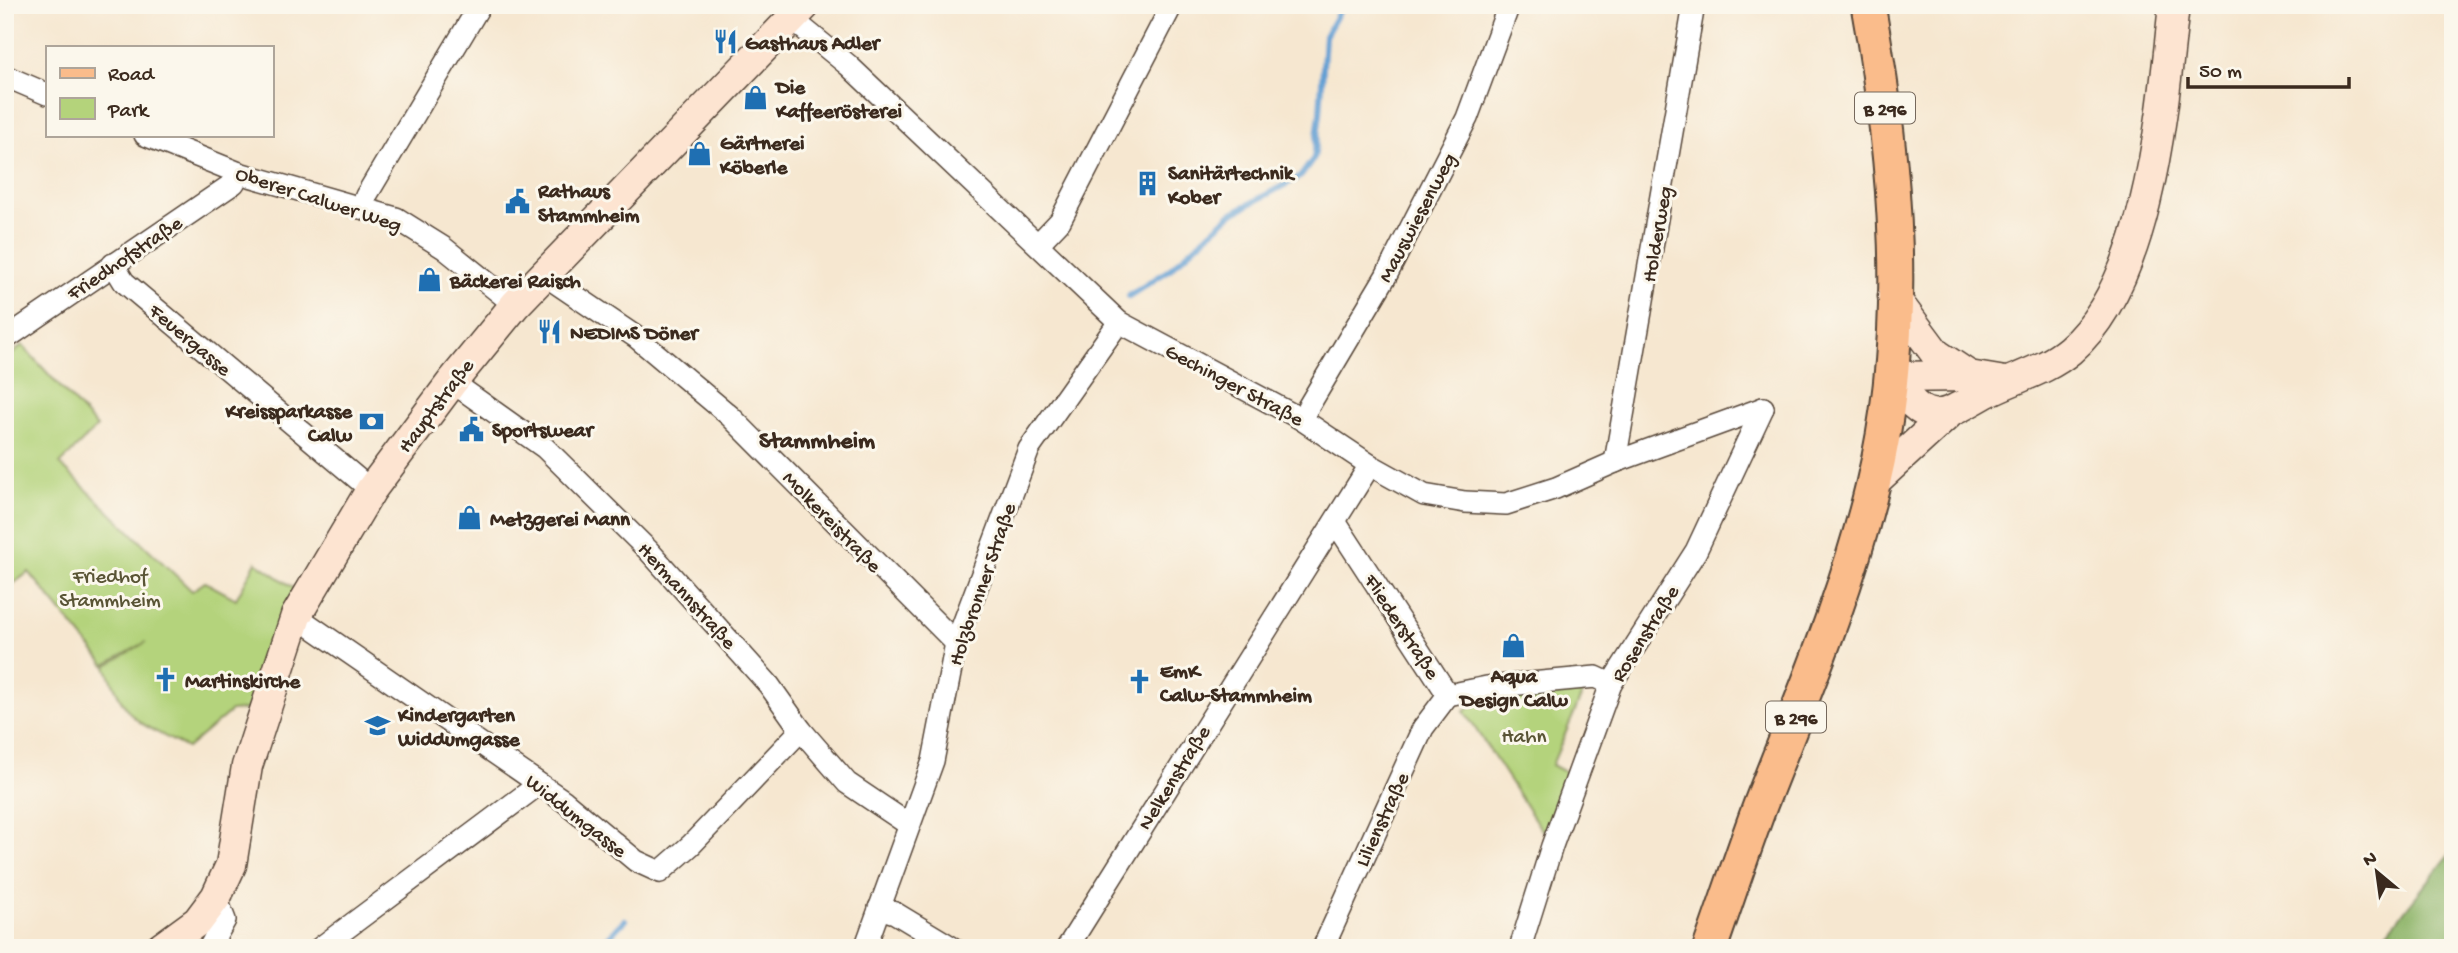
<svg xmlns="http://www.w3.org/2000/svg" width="2458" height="953" font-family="'Gochi Hand',sans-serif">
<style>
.green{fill:#b4d37b;stroke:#787e4c;stroke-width:2}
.forest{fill:#8fb56b;stroke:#657044;stroke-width:2}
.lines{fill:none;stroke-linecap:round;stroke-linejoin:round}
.stream{stroke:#629fd3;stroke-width:6}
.street-casing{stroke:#574639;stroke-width:24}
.secondary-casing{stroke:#574639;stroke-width:33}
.primary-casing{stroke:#574639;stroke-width:37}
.street{stroke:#fff;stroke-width:21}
.secondary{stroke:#fde4d1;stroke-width:30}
.primary{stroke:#fabc8b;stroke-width:33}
.labels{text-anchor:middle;stroke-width:6;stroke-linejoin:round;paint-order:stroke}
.shield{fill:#fbf7ec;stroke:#75685c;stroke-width:2}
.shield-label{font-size:19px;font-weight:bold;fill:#3b2a1e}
.poi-label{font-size:21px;font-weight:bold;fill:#3b2a1e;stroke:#fbf7ec;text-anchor:start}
.street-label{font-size:21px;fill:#3b2a1e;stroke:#fbf7ec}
.park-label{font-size:21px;fill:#595435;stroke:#fbf7ec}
.quarter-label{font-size:24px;font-weight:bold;fill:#3b2a1e;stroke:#fbf7ec}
</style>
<rect width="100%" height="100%" fill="#fbf7ec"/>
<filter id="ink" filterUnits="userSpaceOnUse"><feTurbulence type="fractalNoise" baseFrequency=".0143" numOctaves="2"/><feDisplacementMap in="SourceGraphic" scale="14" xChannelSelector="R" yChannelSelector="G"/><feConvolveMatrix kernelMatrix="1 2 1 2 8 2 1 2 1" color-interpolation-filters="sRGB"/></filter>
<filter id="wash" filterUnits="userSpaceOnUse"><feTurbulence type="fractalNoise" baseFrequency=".00686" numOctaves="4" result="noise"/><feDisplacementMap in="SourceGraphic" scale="28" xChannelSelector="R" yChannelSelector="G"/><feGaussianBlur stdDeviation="1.57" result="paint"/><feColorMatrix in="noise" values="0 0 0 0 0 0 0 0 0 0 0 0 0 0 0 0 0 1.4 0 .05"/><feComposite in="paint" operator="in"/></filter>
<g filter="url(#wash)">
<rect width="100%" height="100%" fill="#f6e7d0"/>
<g class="green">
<path d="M 22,345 L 97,427 L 60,464 L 192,591 L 205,582 L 236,599 L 256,562 L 295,589 L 252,709 L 231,711 L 187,748 C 134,720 128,723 106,666 L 146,642 L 105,665 L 29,572 L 5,590 L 5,361 Z"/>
<polygon points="1586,685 1552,765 1567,773 1546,832 1541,829 1464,711 1478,703"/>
</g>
<polygon class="forest" points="2453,850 2453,948 2375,948"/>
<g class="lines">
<g class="stream">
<polyline points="1129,296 1169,270 1231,214 1301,176 1314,158 1320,114 1325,36 1343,5"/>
<polyline points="598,948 625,920"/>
</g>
</g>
</g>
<g filter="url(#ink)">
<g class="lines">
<defs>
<g id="street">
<polyline points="793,20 848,65 1119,322 1301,419 1370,465 1424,495 1465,502 1506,504 1556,488 1615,462 1763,408"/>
<polyline points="5,76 47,94"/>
<polyline points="145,135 239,173 396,218 444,248 515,305"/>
<polyline points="361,208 366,196 480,5"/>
<polyline points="1039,243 1060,221 1172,5"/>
<polyline points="113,264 124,282 371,490"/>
<polyline points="543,274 636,337 730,416 956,643"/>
<polyline points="5,339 234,183 239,173"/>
<polyline points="452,382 545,448 648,550 769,685 801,730 847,783 908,824"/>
<polyline points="1301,419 1386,276 1467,118 1509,5"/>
<polyline points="1615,462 1694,5"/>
<polyline points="1336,523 1448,695"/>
<polyline points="296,616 564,801 636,861 660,872 691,845 801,730"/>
<polyline points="1448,695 1487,687 1596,677 1611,684"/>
<polyline points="879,908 895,913 953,948"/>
<polyline points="209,948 225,920 216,897"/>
<polyline points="320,948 538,785"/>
<polyline points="865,948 933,761 956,643 1029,449 1119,322"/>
<polyline points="1067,948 1370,465"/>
<polyline points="1323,948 1423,728 1448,695"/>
<polyline points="1520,948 1552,846 1611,684 1696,551 1763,408"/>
</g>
<g id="secondary">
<polyline points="1893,296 1936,354 1969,376"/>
<path d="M 1891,377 C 1927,426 1935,422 1985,393 C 2013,378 2045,371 2070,350 C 2151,280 2163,105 2174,5"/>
<polyline points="1891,377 1969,376 2005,382"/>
<polyline points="1873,483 1947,415"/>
<polyline points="161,948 198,921 216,897 231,865 247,766 296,616 371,490 452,382 515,305 805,5"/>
</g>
<path id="primary" d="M 1710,948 C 1727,900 1743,851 1761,803 C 1802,698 1847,594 1873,484 C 1911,328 1896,161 1868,5"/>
</defs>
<use href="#street" class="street-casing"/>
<use href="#secondary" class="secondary-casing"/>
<use href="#primary" class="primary-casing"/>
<use href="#street" class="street"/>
<use href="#secondary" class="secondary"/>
<use href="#primary" class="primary"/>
</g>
</g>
<defs>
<symbol id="restaurant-bare" viewBox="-9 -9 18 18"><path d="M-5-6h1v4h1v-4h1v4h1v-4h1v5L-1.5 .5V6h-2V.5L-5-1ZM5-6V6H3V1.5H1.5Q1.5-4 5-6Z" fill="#1f6fb2" stroke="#fbf7ec" stroke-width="2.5" paint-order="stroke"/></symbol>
<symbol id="shop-bare" viewBox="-9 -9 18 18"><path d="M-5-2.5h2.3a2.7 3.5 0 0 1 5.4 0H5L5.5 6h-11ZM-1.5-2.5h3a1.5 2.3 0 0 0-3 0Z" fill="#1f6fb2" stroke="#fbf7ec" stroke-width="2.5" paint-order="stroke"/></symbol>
<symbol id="building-bare" viewBox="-9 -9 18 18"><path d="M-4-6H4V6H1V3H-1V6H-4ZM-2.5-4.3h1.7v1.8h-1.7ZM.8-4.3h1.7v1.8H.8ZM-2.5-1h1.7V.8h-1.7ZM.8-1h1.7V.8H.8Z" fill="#1f6fb2" stroke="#fbf7ec" stroke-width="2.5" paint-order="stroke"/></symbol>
<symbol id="civic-bare" viewBox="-9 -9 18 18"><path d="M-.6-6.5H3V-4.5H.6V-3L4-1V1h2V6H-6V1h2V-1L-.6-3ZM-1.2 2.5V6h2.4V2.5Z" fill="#1f6fb2" stroke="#fbf7ec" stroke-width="2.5" paint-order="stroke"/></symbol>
<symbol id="bank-bare" viewBox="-9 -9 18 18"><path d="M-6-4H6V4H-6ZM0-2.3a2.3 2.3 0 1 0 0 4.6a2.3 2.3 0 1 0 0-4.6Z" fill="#1f6fb2" stroke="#fbf7ec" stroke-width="2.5" paint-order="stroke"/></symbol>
<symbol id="church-bare" viewBox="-9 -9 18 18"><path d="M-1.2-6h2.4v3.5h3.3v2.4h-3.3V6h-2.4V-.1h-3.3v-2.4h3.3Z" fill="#1f6fb2" stroke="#fbf7ec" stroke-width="2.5" paint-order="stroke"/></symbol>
<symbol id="school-bare" viewBox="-9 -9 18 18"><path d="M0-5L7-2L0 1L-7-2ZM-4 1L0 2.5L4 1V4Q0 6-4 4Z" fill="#1f6fb2" stroke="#fbf7ec" stroke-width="2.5" paint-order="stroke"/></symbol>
</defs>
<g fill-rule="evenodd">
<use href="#restaurant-bare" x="708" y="24" width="35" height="35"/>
<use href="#shop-bare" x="738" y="80" width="35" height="35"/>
<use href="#shop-bare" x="682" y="136" width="35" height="35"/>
<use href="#building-bare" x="1130" y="166" width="35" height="35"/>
<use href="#civic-bare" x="500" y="184" width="35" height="35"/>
<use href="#shop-bare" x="412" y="262" width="35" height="35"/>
<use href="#restaurant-bare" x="532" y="314" width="35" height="35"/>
<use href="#bank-bare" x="354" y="404" width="35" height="35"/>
<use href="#civic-bare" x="454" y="412" width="35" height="35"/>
<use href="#shop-bare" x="452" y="500" width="35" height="35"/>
<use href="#shop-bare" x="1496" y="628" width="35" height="35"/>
<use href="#church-bare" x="148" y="662" width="35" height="35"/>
<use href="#church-bare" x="1122" y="664" width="35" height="35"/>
<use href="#school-bare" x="360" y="708" width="35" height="35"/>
</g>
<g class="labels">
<g class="shield">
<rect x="1855" y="92.5" width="60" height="31" rx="5"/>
<rect x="1766" y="701.5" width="60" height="31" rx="5"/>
</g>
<g class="shield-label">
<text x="1885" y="115">B 296</text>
<text x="1796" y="724">B 296</text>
</g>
<g class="poi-label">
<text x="745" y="49">Gasthaus Adler</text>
<text x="776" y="93">Die<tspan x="776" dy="24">Kaffeerösterei</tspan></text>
<text x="720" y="149">Gärtnerei<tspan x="720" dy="24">Köberle</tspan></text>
<text x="1168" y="179">Sanitärtechnik<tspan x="1168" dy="24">Kober</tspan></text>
<text x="538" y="197">Rathaus<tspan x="538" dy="24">Stammheim</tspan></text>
<text x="450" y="287">Bäckerei Raisch</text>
<text x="570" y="339">NEDIMS Döner</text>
<text x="352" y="417" text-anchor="end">Kreissparkasse<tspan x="352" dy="24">Calw</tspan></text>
<text x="492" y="436">Sportswear</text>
<text x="490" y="525">Metzgerei Mann</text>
<text x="1160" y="677">EmK<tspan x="1160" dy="24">Calw-Stammheim</tspan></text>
<text x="1514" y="682" text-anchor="middle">Aqua<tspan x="1514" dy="24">Design Calw</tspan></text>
<text x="185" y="687">Martinskirche</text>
<text x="398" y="721">Kindergarten<tspan x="398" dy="24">Widdumgasse</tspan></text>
</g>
<g class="street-label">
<text transform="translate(319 198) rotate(18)" y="7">Oberer Calwer Weg</text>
<text transform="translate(1416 217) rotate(-62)" y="7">Mauswiesenweg</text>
<text transform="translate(1656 234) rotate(-80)" y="7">Holderweg</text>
<text transform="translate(124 257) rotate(-34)" y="7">Friedhofstraße</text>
<text transform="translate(191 339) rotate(40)" y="7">Feuergasse</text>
<text transform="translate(1235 384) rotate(28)" y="7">Gechinger Straße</text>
<text transform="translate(435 405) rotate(-53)" y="7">Hauptstraße</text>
<text transform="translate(833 521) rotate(46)" y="7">Molkereistraße</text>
<text transform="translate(981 584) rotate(-71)" y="7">Holzbronner Straße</text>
<text transform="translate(688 595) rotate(48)" y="7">Hermannstraße</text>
<text transform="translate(1403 626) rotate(57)" y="7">Fliederstraße</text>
<text transform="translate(1644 633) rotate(-58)" y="7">Rosenstraße</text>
<text transform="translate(1173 777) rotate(-58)" y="7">Nelkenstraße</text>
<text transform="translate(577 815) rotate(38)" y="7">Widdumgasse</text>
<text transform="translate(1381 819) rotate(-65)" y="7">Lilienstraße</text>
</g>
<g class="park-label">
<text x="110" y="582">Friedhof<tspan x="110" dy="24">Stammheim</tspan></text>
<text x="1524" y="742">Hahn</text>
</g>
<g class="quarter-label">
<text x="817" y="447">Stammheim</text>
</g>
</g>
<rect width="2458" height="953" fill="none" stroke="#fbf7ec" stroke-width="28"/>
<rect x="46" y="46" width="228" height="91" fill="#fbf7ec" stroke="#aea59a" stroke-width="2"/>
<rect x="60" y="68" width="35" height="10" fill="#fabc8b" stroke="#aea59a" stroke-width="2"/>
<text x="108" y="80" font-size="21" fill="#3b2a1e">Road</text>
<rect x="60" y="98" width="35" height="21" fill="#b4d37b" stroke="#aea59a" stroke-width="2"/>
<text x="108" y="116" font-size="21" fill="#3b2a1e">Park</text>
<g transform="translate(2377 872) rotate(331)" stroke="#fbf7ec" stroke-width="5" paint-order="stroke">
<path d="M0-5L12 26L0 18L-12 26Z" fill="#3b2a1e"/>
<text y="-10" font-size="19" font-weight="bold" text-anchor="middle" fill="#3b2a1e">N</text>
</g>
<path d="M2188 77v10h161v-10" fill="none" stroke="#3b2a1e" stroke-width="3.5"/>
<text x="2199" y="77" font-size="21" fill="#3b2a1e" stroke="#fbf7ec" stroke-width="5" paint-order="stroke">50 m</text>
</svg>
